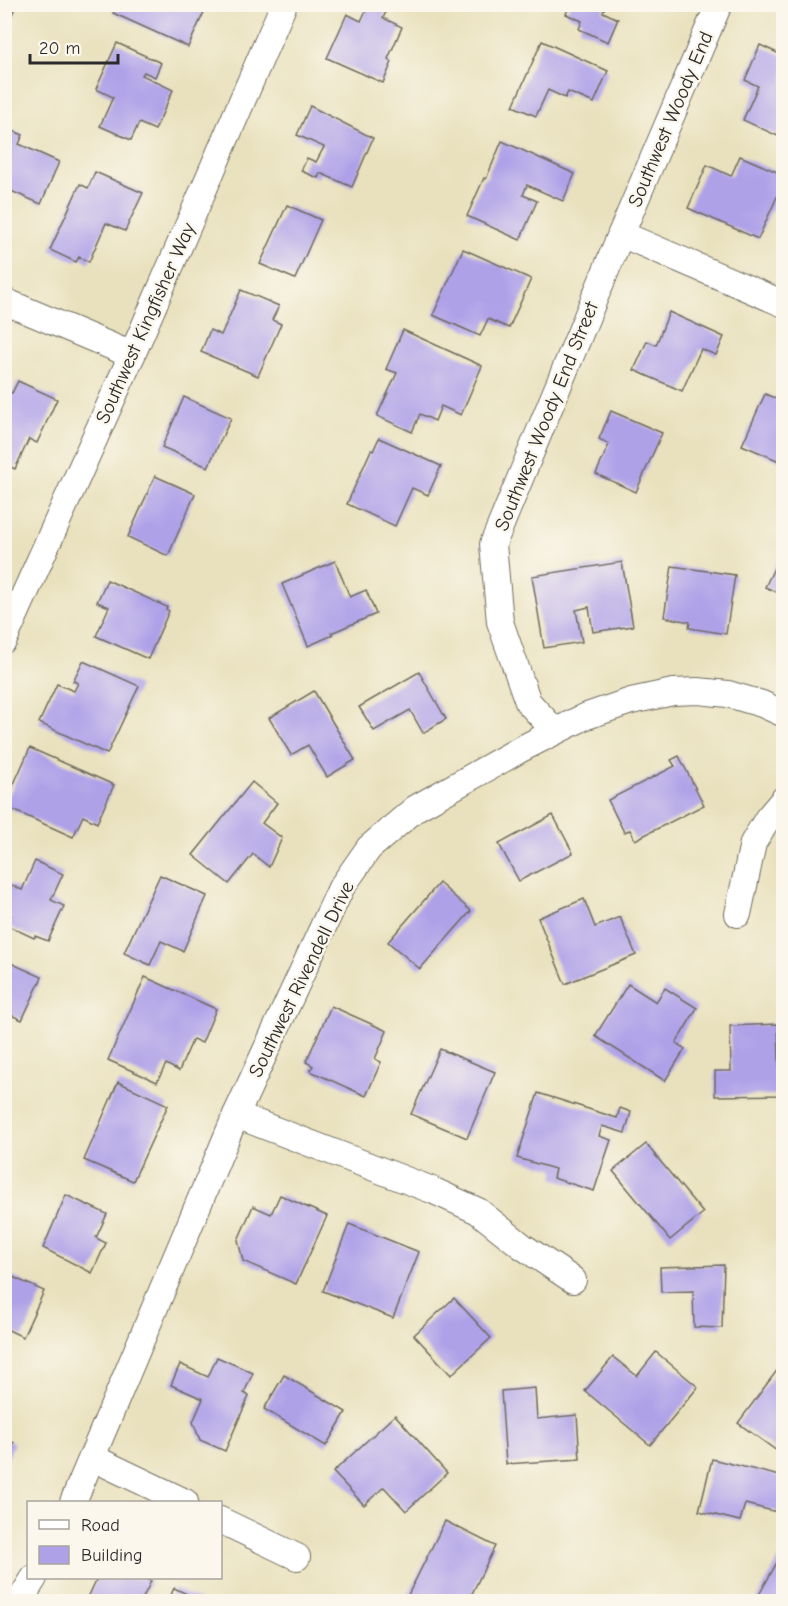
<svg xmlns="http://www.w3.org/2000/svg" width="788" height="1606" font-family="'Comic Neue',sans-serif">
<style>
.building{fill:#afa1e8}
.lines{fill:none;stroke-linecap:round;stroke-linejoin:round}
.street-casing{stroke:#6e6b5e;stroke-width:28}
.street{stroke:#fff;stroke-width:26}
.labels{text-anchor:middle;stroke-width:5;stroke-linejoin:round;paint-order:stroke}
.street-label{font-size:20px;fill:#2b2b2b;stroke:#fbf7ec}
</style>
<rect width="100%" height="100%" fill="#fbf7ec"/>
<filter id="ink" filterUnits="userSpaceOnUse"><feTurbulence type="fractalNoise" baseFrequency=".0167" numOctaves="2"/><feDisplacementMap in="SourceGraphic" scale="12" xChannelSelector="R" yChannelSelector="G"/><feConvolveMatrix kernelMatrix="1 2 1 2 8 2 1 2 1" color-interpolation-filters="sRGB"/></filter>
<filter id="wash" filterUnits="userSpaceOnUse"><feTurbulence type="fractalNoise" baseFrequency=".008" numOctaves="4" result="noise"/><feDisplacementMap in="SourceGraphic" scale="24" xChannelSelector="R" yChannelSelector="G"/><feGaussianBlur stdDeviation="1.35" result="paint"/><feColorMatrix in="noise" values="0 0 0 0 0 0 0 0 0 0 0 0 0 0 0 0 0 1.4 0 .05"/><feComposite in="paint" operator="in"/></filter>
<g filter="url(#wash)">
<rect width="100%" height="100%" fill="#e9e1bd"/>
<g id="blocks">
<g class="building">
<polygon points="4,4 15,8 4,32"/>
<polygon points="117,4 195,4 193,7 204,12 188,47 113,13"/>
<polygon points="369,4 386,12 383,18 402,27 388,59 392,62 383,83 327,58 347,14 361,21"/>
<polygon points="570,4 606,4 603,12 618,19 608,42 579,29 582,21 566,14"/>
<polygon points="542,41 608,71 594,103 568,92 565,98 548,90 536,116 513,106"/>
<polygon points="117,43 161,63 155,77 144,72 142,75 173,90 155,130 139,123 131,140 100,126 113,97 96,89"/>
<polygon points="760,45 784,56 784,129 780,137 743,120 758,86 745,80"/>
<polygon points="310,106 373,138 352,187 320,173 318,178 301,171 307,158 316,162 324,147 297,135"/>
<polygon points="4,127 23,135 19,144 59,162 41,204 4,188"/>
<polygon points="502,141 575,174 563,201 527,185 523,195 537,201 520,240 467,216 484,178 486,179"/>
<polygon points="740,156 784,175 784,181 758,239 688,208 707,165 731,176"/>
<polygon points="95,172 143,193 125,231 106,223 89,262 79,257 76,262 50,250 80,184 88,188"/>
<polygon points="287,205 321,220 295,279 260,264"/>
<polygon points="463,249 531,279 509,328 488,319 480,336 433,315"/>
<polygon points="241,290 279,306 272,320 281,324 258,376 201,352 210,330 221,335"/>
<polygon points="669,312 724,337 716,355 701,349 682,391 634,370 647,341 656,345"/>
<polygon points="403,330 482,366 461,415 441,406 435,421 420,414 412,432 377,416 397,373 386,369"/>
<polygon points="18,381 57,399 37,443 29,439 15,469 4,464 4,441 8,433 4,431 4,389 12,393"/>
<polygon points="765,394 784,402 784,463 742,445"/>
<polygon points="184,397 231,418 208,467 162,447"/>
<polygon points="611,411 662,433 636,492 596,474 609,444 599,439"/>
<polygon points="379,438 441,466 428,495 412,488 395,526 347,504 371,450 373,451"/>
<polygon points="155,476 195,494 168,556 128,537"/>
<polygon points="335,561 350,597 366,590 376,614 331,633 333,635 308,646 282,584"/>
<polygon points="622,562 633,626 593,632 589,607 576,610 582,642 544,648 532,576"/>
<polygon points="777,562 784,565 784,595 765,587"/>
<polygon points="672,566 735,575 726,634 689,628 690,622 664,617"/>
<polygon points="107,580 167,607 166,609 169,611 148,659 96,636 109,607 97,602"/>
<polygon points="83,661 139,686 107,754 39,723 57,684 74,691 78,683 73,681"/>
<polygon points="419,672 446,719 423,733 410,710 374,731 359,707"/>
<polygon points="314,691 355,760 327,777 308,745 291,755 269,718"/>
<polygon points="30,748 114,785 97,823 83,816 73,837 4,806"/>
<polygon points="679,756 704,805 635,840 630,830 624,832 608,800 675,766 671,760"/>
<polygon points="252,782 277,803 262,823 282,838 269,867 253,854 229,884 193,855"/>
<polygon points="553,815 573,853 519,881 499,844"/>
<polygon points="35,861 63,874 51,900 64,906 48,941 35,936 34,938 6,925 11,915 4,912 4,894 9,884 22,890"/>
<polygon points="160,875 207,896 183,951 161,941 150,965 124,953"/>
<polygon points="439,883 471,911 420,969 388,942"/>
<polygon points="584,899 595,927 620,917 636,955 565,984 538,918"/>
<polygon points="4,960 42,977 22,1020 4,1012"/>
<polygon points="145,977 216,1009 202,1043 193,1039 179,1071 166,1064 157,1082 108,1060"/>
<polygon points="628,984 656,1002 665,988 697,1008 676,1043 685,1049 665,1081 595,1036"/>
<polygon points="331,1006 387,1031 375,1059 381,1062 366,1096 310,1071 313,1066 306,1062"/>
<polygon points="778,1024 780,1095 715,1096 715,1071 731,1071 730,1026"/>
<polygon points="440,1049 495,1072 467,1138 411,1114"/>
<polygon points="118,1082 168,1105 133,1181 84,1160"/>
<polygon points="538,1093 617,1118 620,1108 631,1112 625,1133 602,1126 599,1136 611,1140 594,1191 553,1178 555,1169 517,1158"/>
<polygon points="646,1144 703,1213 670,1240 613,1171"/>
<polygon points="66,1195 107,1214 96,1238 106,1243 92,1273 43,1248"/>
<polygon points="280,1195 327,1216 296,1284 243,1261 238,1240 253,1206 271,1214"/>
<polygon points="349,1224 419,1252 393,1318 323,1291"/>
<polygon points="724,1265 722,1328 694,1327 693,1291 661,1292 660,1267"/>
<polygon points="4,1273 44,1291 23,1337 4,1328"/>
<polygon points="454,1298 491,1338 451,1375 414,1335"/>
<polygon points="656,1352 698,1387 650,1445 585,1391 613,1357 637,1376"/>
<polygon points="217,1357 253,1373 244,1393 249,1396 225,1451 200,1440 193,1422 203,1399 171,1385 180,1364 208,1377"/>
<polygon points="784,1361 784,1456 738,1423"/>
<polygon points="284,1375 346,1412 326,1446 264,1409"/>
<polygon points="535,1388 537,1419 577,1415 580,1459 506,1464 501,1391"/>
<polygon points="395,1415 447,1473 406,1511 384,1487 364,1505 333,1472"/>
<polygon points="5,1439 14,1443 5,1465"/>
<polygon points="712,1459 784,1477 784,1502 781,1513 745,1504 740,1521 699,1511"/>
<polygon points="445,1521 495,1546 468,1602 415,1602 407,1597"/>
<polygon points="784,1550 784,1602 755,1602"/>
<polygon points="97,1578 143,1578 151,1581 141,1602 86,1602"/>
<polygon points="174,1588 204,1602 168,1602"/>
</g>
</g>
</g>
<g filter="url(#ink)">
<use href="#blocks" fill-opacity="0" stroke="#6e6b5e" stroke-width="1.5"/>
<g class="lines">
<defs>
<g id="street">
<polyline points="621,234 784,304"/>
<polyline points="4,301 132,355"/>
<polyline points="4,640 132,355 284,4"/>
<polyline points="555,731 528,702 500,622 493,544 621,234 719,4"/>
<polyline points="738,914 753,843 768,818 784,799"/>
<polyline points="236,1115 432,1190 478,1211 522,1246 573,1280"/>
<polyline points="93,1458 185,1502"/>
<polyline points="73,1502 236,1115 341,888 369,848 416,808 521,749 584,717 631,701 673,692 698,691 728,694 762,704 784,714"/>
<polyline points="220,1520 297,1557"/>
<polyline points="19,1602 34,1578"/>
</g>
</defs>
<use href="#street" class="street-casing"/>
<use href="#street" class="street"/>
</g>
</g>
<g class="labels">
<g class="street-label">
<text transform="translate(670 119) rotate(-67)" y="7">Southwest Woody End</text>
<text transform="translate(145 323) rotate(-66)" y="7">Southwest Kingfisher Way</text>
<text transform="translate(546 416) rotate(-68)" y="7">Southwest Woody End Street</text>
<text transform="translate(301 979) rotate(-64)" y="7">Southwest Rivendell Drive</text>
</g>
</g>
<rect width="788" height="1606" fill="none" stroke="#fbf7ec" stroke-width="24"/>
<rect x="27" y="1501" width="195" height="78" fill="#fbf7ec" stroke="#a8a59f" stroke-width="1.5"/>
<rect x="39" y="1520" width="30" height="9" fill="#ffffff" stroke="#a8a59f" stroke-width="1.5"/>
<text x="81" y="1531" font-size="18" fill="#2b2b2b">Road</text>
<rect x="39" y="1546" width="30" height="18" fill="#afa1e8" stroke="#a8a59f" stroke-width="1.5"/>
<text x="81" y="1561" font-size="18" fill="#2b2b2b">Building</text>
<path d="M30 54v9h88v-9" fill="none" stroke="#2b2b2b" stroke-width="3"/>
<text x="39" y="54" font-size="18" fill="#2b2b2b" stroke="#fbf7ec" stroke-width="4.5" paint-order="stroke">20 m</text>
</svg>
